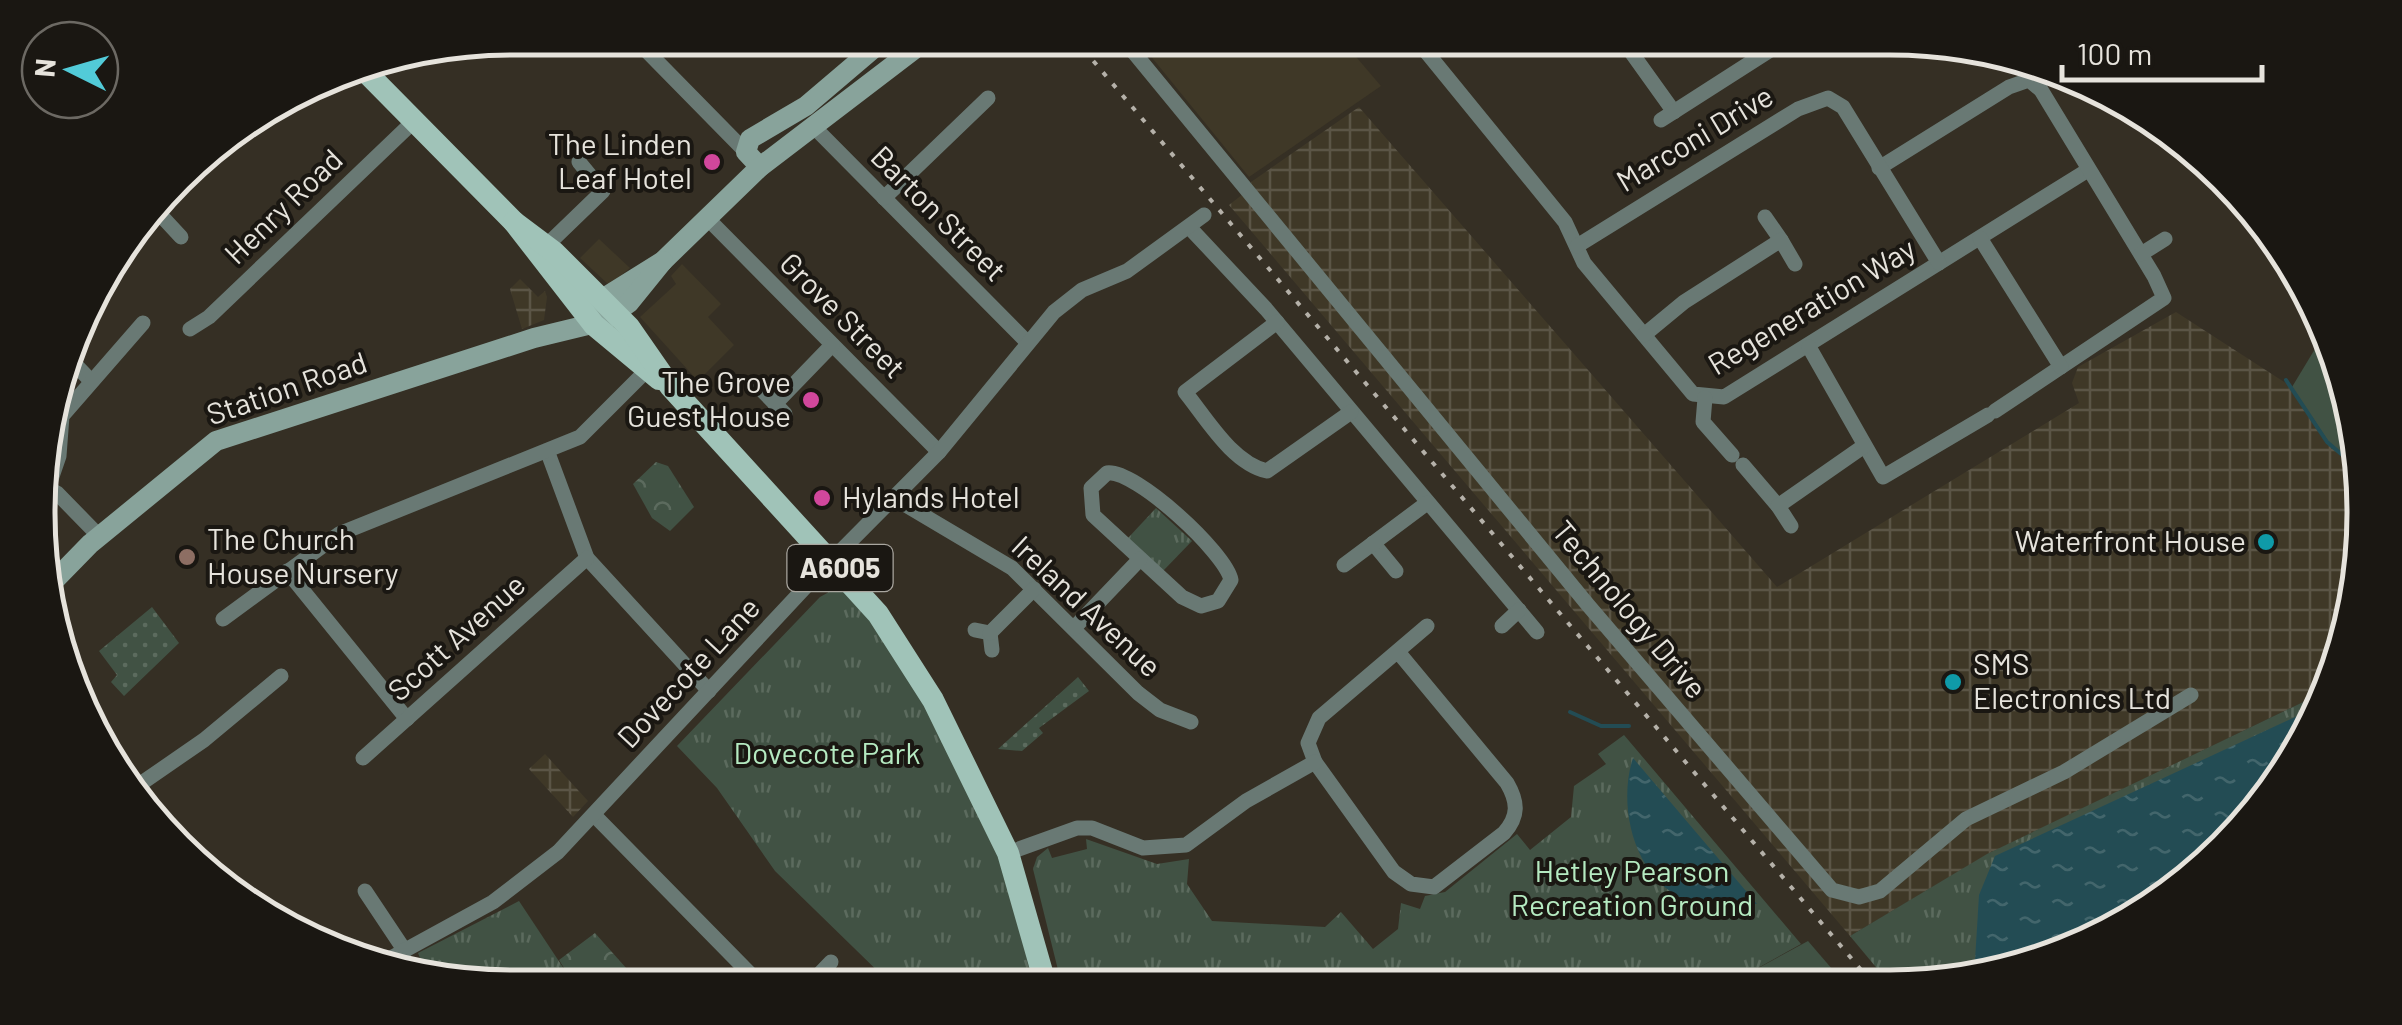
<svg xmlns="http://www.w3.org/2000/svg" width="2402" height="1025" font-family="Barlow,sans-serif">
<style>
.built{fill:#3f3827}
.industrial{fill:url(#industrial-grid)}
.grass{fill:url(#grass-dots)}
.forest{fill:url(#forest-crowns)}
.park{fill:url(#park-tufts)}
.garden{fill:#415244}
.water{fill:url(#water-ripples)}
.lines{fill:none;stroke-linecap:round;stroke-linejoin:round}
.stream{stroke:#234c54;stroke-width:4}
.street{stroke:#697974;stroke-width:15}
.secondary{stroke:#88a39b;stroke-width:20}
.primary{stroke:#a0c3b8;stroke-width:22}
.rail{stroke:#b5b1a9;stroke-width:4;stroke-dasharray:5 10;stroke-linecap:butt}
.hotel-dot{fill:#d1479c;stroke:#1a1712;stroke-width:4}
.culture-dot{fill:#0f9aa8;stroke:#1a1712;stroke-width:4}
.education-dot{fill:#8d6e63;stroke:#1a1712;stroke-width:4}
.labels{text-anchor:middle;stroke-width:8;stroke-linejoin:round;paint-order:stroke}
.shield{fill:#1a1712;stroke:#a9a69f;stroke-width:2.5}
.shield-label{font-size:28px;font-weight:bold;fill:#e6e3dc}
.street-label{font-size:30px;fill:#e6e3dc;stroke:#1a1712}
.poi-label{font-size:30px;fill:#e6e3dc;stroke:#1a1712;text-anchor:end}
.park-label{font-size:30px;fill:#b5eac1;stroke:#1a1712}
.rim{fill:none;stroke:#e6e3dc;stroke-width:5}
</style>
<defs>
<pattern id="industrial-grid" width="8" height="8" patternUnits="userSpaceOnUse" patternTransform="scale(2.5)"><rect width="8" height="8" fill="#3f3827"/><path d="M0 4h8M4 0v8" fill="none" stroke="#5b5546"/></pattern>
<pattern id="grass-dots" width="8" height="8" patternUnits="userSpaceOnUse" patternTransform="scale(2.5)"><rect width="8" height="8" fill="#415244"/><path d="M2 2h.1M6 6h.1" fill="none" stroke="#5c6b5e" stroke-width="1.8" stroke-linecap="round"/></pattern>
<pattern id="forest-crowns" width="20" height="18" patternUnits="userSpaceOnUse" patternTransform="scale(2.5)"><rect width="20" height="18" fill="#415244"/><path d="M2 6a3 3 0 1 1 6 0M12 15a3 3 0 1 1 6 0" fill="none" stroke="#5c6b5e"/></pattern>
<pattern id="park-tufts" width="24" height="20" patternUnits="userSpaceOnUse" patternTransform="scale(2.5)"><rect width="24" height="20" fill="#415244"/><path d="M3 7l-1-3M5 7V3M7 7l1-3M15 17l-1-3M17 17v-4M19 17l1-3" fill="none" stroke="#5c6b5e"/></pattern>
<pattern id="water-ripples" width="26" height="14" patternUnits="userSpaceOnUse" patternTransform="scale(2.5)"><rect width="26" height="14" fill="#234c54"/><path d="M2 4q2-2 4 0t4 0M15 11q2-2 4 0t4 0" fill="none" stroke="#43666c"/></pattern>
</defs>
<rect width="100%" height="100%" fill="#352f24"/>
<g class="built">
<polygon points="1136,38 1340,38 1381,86 1249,177"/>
<polygon points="599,239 630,268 609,285 580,258"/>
<polygon points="682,264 721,304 708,317 734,345 698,381 640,317 676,284 671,276"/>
</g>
<g class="industrial">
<polygon points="1359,107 1777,587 2079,403 2072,383 2078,367 2176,312 2292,387 2328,441 2360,470 2364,482 2339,666 2326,691 1988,854 1850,936 1229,205 1252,187 1251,182"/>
<polygon points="520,279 538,297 545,291 547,297 544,320 522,329 510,289"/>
<polygon points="545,754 588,801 573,817 529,769"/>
</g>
<g class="grass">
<polygon points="152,607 179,643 124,696 111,682 117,675 99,651"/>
<polygon points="1078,677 1089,691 1039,728 1043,733 1022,751 998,749"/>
</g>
<g class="forest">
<polygon points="656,462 668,466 694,507 670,531 652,518 633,484"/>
<polygon points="595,933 643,987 617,987 610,981 599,987 576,987 559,960"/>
</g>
<g class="park">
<polygon points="1156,508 1192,541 1163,571 1128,538"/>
<path d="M 838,587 L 849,591 C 914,682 976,781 1011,889 C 1021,920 1028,954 1036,986 L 893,986 L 775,871 L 717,788 L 677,746 L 820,597 Z"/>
<polygon points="2326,691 2284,777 2179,889 2072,951 1952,983 1890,984 1850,936 1987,854"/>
<polygon points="1624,735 1801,944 1729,984 1062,986 1033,869 1037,857 1048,848 1052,858 1087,849 1086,839 1157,864 1189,859 1187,884 1212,921 1325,927 1341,912 1373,949 1398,929 1401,903 1420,909 1425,896 1445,892 1517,834 1530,850 1571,817 1574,786 1606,764 1598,754"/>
<polygon points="519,901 576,987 513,987 426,973 418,953"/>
</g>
<g class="garden">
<polygon points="2324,334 2360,470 2328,441 2292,387"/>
<polygon points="1808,941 1845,984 1729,984"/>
</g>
<g class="water">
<polygon points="2319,706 2284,777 2179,889 2072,951 1974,977 1979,895 1995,856"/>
<path d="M 1633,758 L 1757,904 C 1736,903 1707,907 1687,900 C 1634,880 1617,806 1633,758 Z"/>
</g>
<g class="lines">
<g class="stream">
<polyline points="2286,380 2327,442 2360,470"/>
<polyline points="1570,712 1601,726 1629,726"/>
</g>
<g class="street">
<polyline points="634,38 746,152"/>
<polyline points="1122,38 1588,605 1832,890 1859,897 1880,891 1966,819 2064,772 2191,695"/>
<polyline points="1415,38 1565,222 1584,263 1693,394 1724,397 2088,170"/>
<polyline points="1621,38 1674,112"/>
<polyline points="1661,120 1789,38"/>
<polyline points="812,125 1026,341"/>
<polyline points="1879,168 2009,87 2029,80 2041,90 2154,276 2164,298 1995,411"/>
<polyline points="884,198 988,98"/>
<polyline points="155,209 181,237"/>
<polyline points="1765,217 1781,240"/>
<polyline points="707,218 939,452"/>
<polyline points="1189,227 1266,309 1537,632"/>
<polyline points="1980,238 2061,367"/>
<polyline points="546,246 603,191 579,162"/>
<polyline points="1577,246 1798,109 1828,98 1843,107 1939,263"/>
<polyline points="2141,254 2165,239"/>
<path d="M 1277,322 L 1185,392 C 1207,419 1232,463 1267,471 L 1351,412"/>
<polyline points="190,329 209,317 413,122"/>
<polyline points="1644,335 1684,302 1781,240 1795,264"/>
<polyline points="1809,347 1883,477 1988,415"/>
<polyline points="70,359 90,380"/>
<polyline points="759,387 785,414"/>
<polyline points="1705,398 1703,422 1732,455"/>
<polyline points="775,404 832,345"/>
<polyline points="548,453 587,558 709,691"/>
<polyline points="1743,465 1778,506"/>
<path d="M 1107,473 C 1135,469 1226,553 1231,580 L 1218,601 L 1201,606 L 1182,597 L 1093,515 L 1091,488 Z"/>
<polyline points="44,486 57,493 99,536"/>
<polyline points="48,488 59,456 62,416 143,323"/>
<polyline points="894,498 1012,568 1138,693 1160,710 1191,722"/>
<polyline points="1791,526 1778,506 1864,446"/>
<polyline points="1373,543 1396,571"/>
<polyline points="1344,565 1427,503"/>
<polyline points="287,571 407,719"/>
<polyline points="223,619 339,534 580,437 646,371"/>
<polyline points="1502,626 1519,610"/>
<polyline points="1074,628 1140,559"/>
<polyline points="975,630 990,633 992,650"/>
<polyline points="990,633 1034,589"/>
<path d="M 1399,653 L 1507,783 C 1518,802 1519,816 1504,833 L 1434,887 L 1411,884 L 1394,872 L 1315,762 L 1308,743 L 1319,718 L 1427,626"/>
<polyline points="363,758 587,558"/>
<polyline points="133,789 204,740 281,676"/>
<polyline points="595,816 763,987"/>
<polyline points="1008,853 1077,828 1092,828 1143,848 1186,845 1246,801 1315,762"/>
<polyline points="365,891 405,951"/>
<polyline points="378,965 493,902 558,852 812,580 939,452 1054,312 1082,290 1127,271 1204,215"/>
<polyline points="807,987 831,962"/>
</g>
<g class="secondary">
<polyline points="760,167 746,152 750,139 806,106 886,38"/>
<polyline points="591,306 663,261 760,167 929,38"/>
<polyline points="46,589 90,544 216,441 534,338 604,321 629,303 663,261"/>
</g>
<g class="primary">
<polyline points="358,64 514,222 594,325 659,379"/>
<polyline points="514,222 554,252 629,327 670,386 878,614 933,700 1008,853 1046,986"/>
</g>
<polyline class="rail" points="1074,38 1873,984"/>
</g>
<g class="hotel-dot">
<circle cx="712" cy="162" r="10"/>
<circle cx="811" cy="400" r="10"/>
<circle cx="822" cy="498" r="10"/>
</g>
<g class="culture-dot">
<circle cx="2266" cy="542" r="10"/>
<circle cx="1953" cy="682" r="10"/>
</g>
<circle class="education-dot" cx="187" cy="557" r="10"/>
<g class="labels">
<rect class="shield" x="787.5" y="545" width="105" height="46" rx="8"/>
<g class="shield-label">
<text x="840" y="578">A6005</text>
</g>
<g class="street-label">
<text transform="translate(1695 139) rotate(-31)" y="10">Marconi Drive</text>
<text transform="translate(284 207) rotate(-44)" y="10">Henry Road</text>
<text transform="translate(938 214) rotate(45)" y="10">Barton Street</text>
<text transform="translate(1812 307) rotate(-31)" y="10">Regeneration Way</text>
<text transform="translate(842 316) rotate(45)" y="10">Grove Street</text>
<text transform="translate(287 389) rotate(-19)" y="10">Station Road</text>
<text transform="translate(1086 607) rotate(43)" y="10">Ireland Avenue</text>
<text transform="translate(1629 610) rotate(50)" y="10">Technology Drive</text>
<text transform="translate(457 638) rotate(-42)" y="10">Scott Avenue</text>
<text transform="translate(689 673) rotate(-47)" y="10">Dovecote Lane</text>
</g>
<g class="poi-label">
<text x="692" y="155">The Linden<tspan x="692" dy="34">Leaf Hotel</tspan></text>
<text x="791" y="393">The Grove<tspan x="791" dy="34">Guest House</tspan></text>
<text x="842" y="508" text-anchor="start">Hylands Hotel</text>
<text x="207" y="550" text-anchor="start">The Church<tspan x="207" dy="34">House Nursery</tspan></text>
<text x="2246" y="552">Waterfront House</text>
<text x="1973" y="675" text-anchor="start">SMS<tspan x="1973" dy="34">Electronics Ltd</tspan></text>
</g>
<g class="park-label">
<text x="827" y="764">Dovecote Park</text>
<text x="1632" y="882">Hetley Pearson<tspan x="1632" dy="34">Recreation Ground</tspan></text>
</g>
</g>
<path d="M0 0H2402V1025H0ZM512 55H1890A457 457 0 0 1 2347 512V513A457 457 0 0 1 1890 970H512A457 457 0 0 1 55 513V512A457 457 0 0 1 512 55Z" fill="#1a1712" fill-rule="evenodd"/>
<path class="rim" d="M512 55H1890A457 457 0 0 1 2347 512V513A457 457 0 0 1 1890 970H512A457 457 0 0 1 55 513V512A457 457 0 0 1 512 55Z"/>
<g transform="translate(70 70) rotate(275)"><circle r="48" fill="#1a1712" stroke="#6c6963" stroke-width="2.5"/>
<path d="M0-8L18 38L0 25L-18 38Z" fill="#52cbd8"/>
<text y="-15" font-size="28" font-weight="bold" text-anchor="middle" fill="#e6e3dc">N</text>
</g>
<path d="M2062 65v15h200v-15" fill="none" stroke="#e6e3dc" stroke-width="5"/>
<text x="2077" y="65" font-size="30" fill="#e6e3dc" stroke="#1a1712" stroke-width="8" paint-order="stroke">100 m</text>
</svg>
